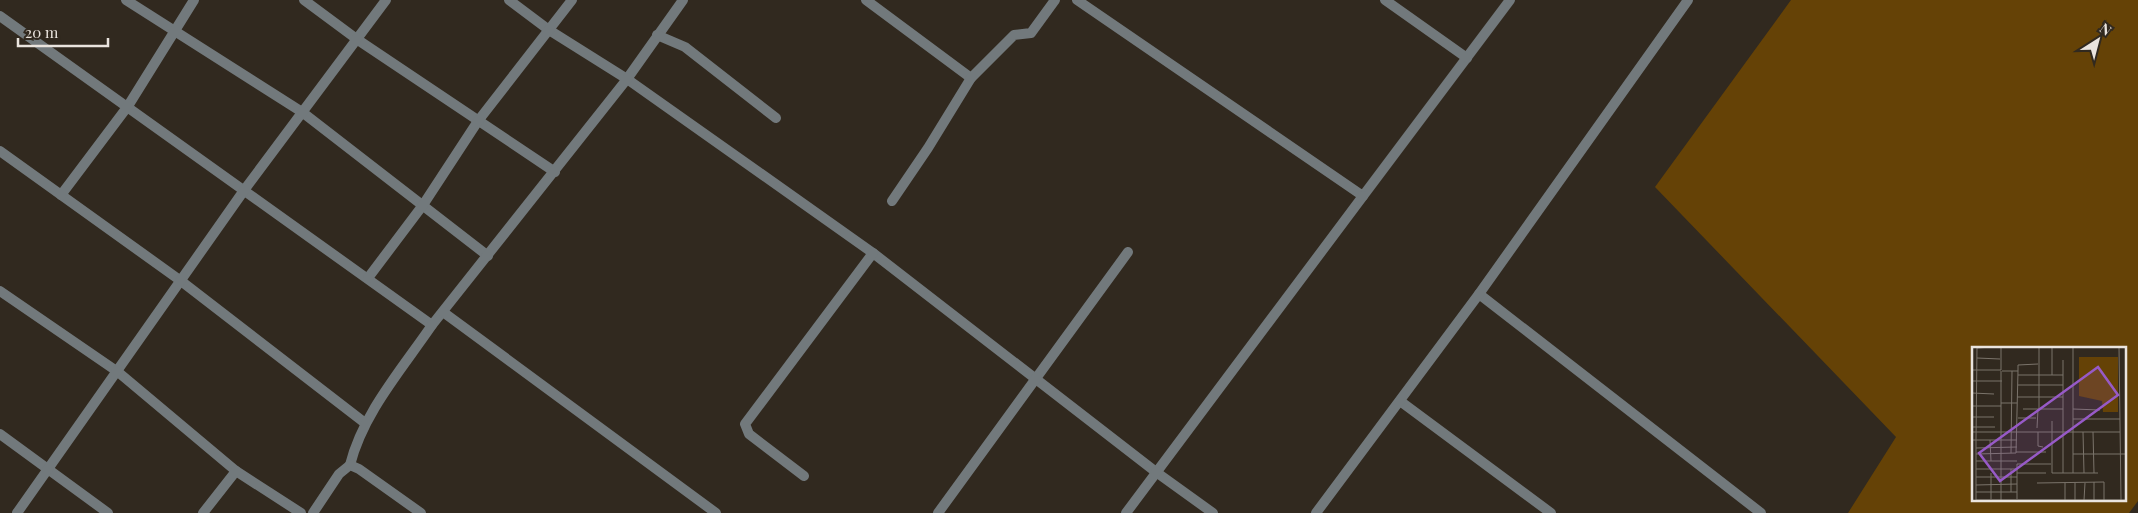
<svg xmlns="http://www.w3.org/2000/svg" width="2138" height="513" font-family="'Playfair Display',serif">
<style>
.green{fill:#654206;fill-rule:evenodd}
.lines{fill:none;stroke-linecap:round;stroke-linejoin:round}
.street{stroke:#72797c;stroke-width:10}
.inset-road{fill:none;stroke:#7b746b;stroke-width:1}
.view{fill:#975ac7;fill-opacity:0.15;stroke:#975ac7;stroke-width:2.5}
.inset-edge{fill:none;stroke:#eae4de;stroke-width:2.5}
</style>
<rect width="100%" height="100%" fill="#31291f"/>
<path class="green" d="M 1791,0 L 2138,0 L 2138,501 L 2129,513 L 1848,513 L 1896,437 L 1655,187 ZM 1973,348 L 2124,348 L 2124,499 L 1973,499 Z"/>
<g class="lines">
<g class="street">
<polyline points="126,0 302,112 488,256"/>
<polyline points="304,0 358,40 555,172"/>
<polyline points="509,0 549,30 627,79 873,253 1156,472 1213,513"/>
<polyline points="866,0 971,78"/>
<polyline points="1077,0 1363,196 1510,0"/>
<polyline points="1385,0 1467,58"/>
<polyline points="0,16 432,325 627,79 683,0"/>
<polyline points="657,35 685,47 776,118"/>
<polyline points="0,151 181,281 365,423"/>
<polyline points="61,195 128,106 194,0"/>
<polyline points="892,201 928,148 971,78 1014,35 1031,33 1055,0"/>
<polyline points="368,278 423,205 478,121 572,0"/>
<polyline points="0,291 118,372 236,471 301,513"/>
<polyline points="1479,294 1761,513"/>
<polyline points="443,312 716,513"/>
<polyline points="1400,401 1551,513"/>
<polyline points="0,434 108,513"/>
<path d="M 350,465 C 363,413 402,369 432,325"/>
<polyline points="804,476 749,434 745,424 873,253"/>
<polyline points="17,513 245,189 386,0"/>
<polyline points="203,513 236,471"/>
<polyline points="313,513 339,474 350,465 359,469 421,513"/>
<polyline points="938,513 1128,252"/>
<polyline points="1126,513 1363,196"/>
<polyline points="1316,513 1479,294 1688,0"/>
</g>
</g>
<g transform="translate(1972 347)">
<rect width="154" height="154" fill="#31291f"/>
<path d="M 107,10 L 146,10 L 146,65 L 131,65 L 130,54 L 107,49 Z" fill="#654206"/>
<path class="inset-road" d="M 147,0 L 149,153M 5,1 L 20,0M 5,11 L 28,12M 0,23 L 29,23 L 29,0M 30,24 L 46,24 L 46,18 L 66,17M 46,28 L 91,28M 80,28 L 80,0M 0,34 L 30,34M 46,38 L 91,38M 0,46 L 22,47M 45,50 L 91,50M 29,56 L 45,56M 0,59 L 29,59M 51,62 L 67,62 L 67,0M 67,62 L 91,62 L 91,13M 101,62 L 128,63M 0,70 L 22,70M 46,71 L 64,71M 101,72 L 148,72M 80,74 L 80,126 L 126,126M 0,80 L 23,80M 65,81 L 66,62M 0,85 L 148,85M 66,85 L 66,99 L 71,100M 111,85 L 112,126M 121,85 L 122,126M 0,93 L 4,93 L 5,0M 18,93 L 19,114M 4,101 L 45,100M 44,105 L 74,105M 39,106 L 40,24M 4,107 L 44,106 L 46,24M 101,107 L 154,107M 4,114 L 45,114M 4,122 L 45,122M 45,126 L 74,126M 91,126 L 91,62M 101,126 L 101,0M 4,130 L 45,130M 122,135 L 122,153M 65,136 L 132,135 L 132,153M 103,136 L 103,153M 4,138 L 45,137M 4,145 L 45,145M 39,145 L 39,122M 19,152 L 19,126M 45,152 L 45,117 L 79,117M 4,153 L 154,153M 4,153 L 4,93 L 45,93M 29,153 L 29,24M 93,153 L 93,136M 112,153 L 113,136"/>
<path class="view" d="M 126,20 L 146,48 L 28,134 L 7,106 Z"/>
<rect width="154" height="154" class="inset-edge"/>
</g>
<g transform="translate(2098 40) rotate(36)" stroke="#31291f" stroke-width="4" paint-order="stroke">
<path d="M0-4L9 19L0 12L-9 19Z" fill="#eae4de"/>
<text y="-8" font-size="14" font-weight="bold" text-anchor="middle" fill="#eae4de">N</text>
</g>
<path d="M18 38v8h90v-8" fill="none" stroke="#eae4de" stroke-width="2.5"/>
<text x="25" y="38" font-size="15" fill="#eae4de" stroke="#31291f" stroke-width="4" paint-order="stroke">20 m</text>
</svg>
